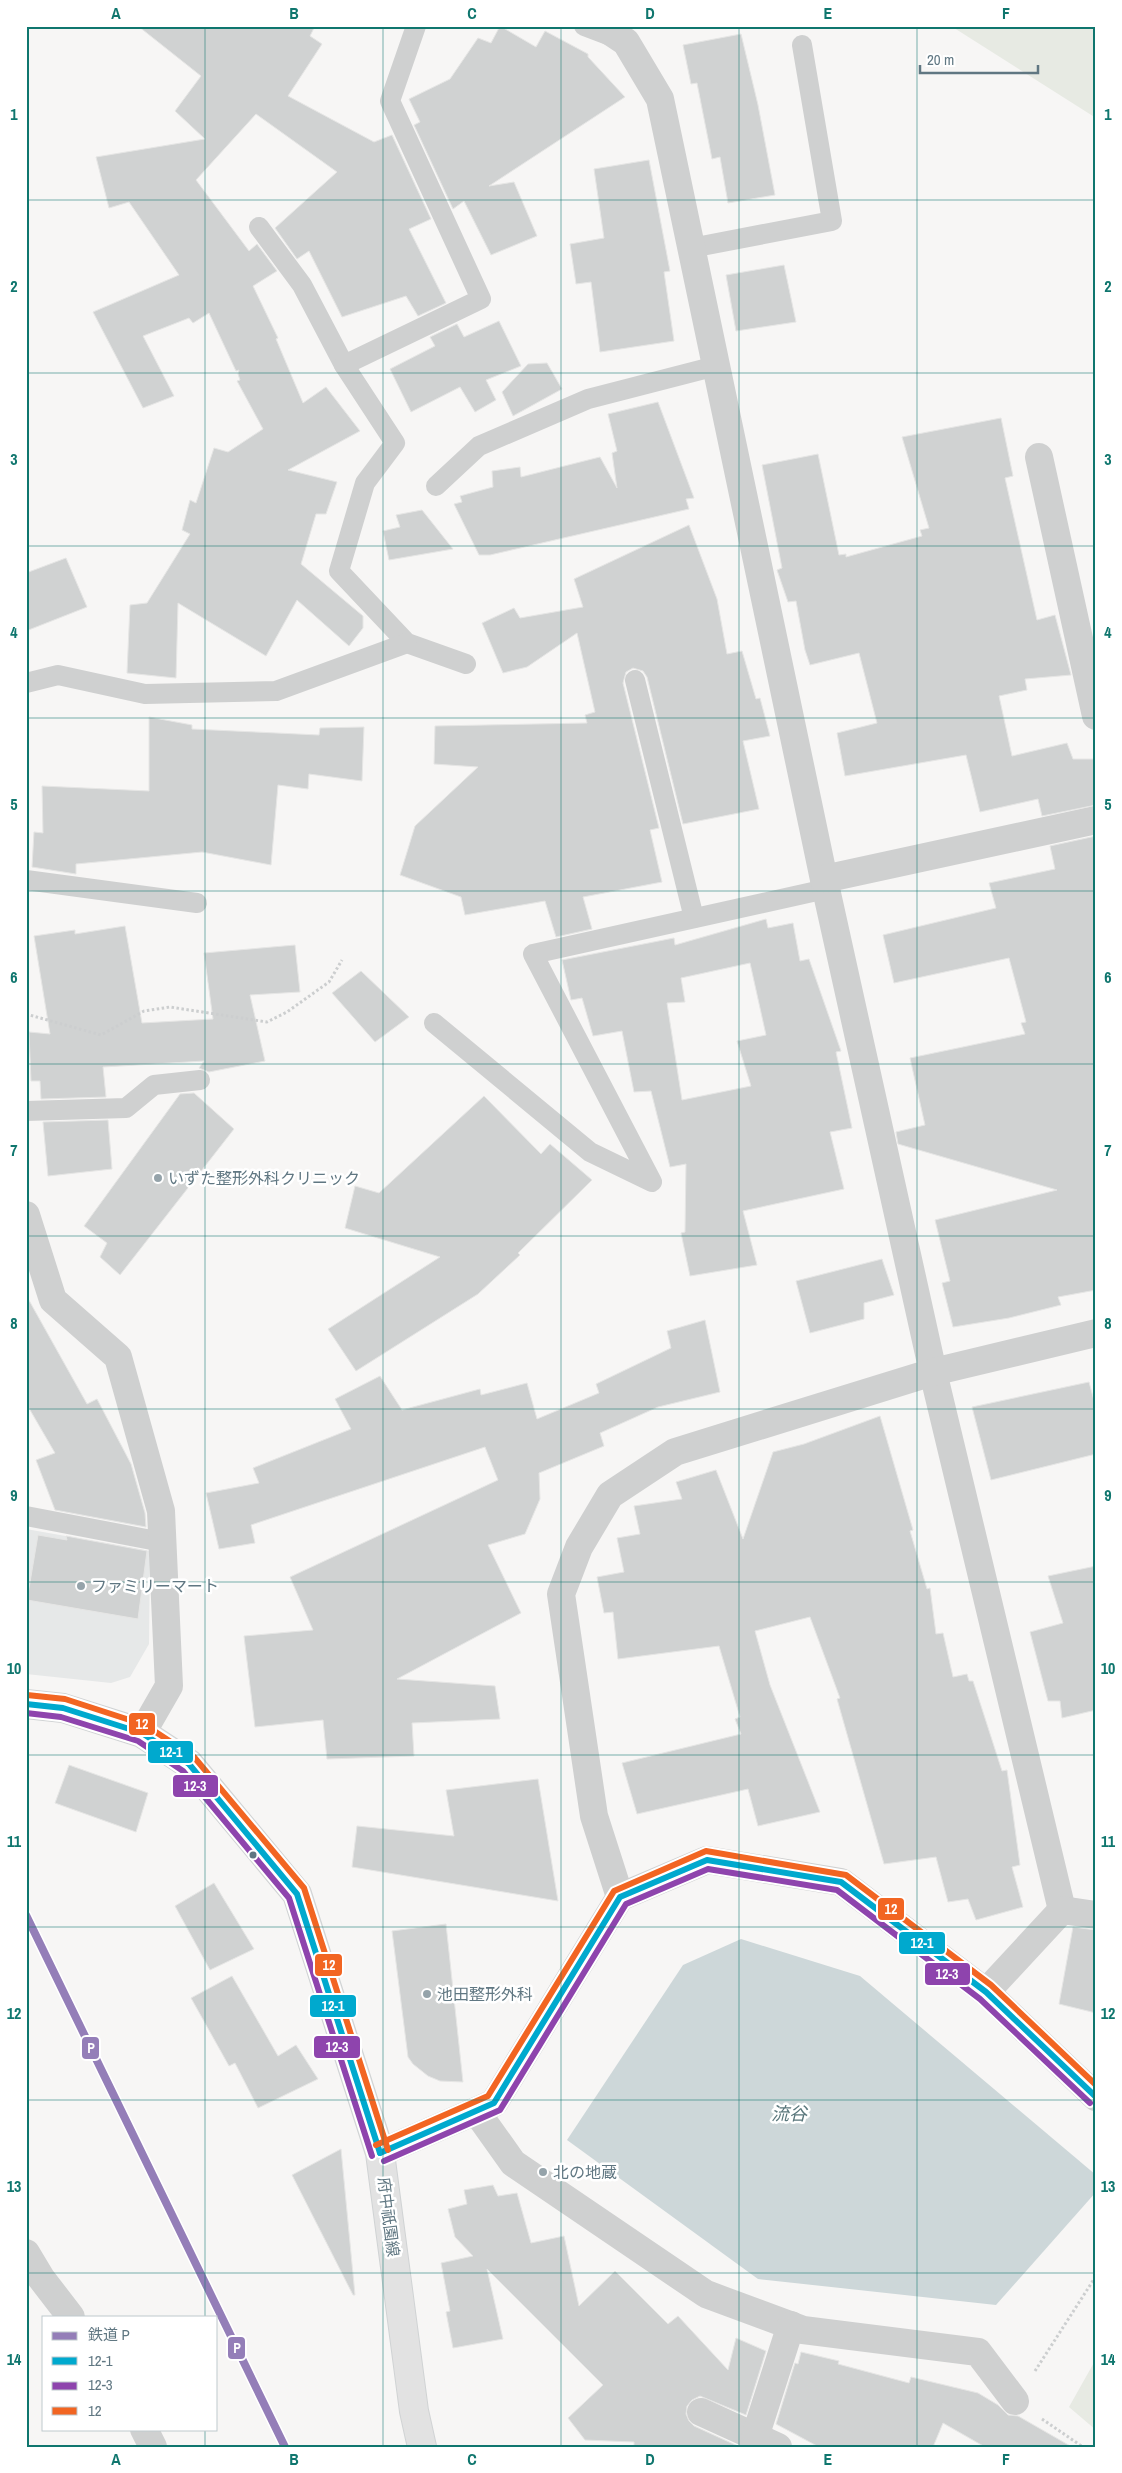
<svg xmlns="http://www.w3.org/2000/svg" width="1122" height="2473" font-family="'Archivo Narrow','Noto Sans JP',sans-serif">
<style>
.built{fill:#e6e8e8}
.green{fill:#e7eae3}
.water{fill:#cdd7d9}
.building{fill:#d0d2d2;stroke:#e6e6e5;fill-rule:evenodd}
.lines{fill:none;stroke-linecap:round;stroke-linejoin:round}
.secondary-casing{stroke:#d0d3d4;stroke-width:30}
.path{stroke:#cccecf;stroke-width:3;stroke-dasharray:2.5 2.5;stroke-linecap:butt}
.service{stroke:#cfd0d0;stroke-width:20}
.minor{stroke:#cfd0d0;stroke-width:28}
.tertiary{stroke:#cfd0d0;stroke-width:28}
.secondary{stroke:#e2e2e2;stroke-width:28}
.bus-1-casing{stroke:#fff;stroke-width:10}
.bus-2-casing{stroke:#fff;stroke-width:10}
.bus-3-casing{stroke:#fff;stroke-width:10}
.bus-1{stroke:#00a9ce;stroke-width:6}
.bus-2{stroke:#8e44ad;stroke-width:6}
.bus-3{stroke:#f26522;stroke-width:6}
.rail-1-casing{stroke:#fff;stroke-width:11}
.rail-1{stroke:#947eb8;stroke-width:8}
.grid{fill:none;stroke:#0f766e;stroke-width:1;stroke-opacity:0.55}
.poi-dot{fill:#95a3aa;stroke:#fff;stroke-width:2}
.bus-dot{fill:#607782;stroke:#fff;stroke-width:2}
.labels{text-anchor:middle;stroke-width:5;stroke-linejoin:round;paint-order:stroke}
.poi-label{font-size:16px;fill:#607782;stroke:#fff;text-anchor:start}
.street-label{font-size:16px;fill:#607782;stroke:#fff}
.water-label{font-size:18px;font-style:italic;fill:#5a777c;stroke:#fff}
.line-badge{stroke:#fff;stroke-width:2}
.badge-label{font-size:14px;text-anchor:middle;font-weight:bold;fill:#fff}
.neatline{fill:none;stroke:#0f766e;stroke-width:2}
.grid-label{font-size:16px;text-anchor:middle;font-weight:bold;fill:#0f766e}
</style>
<rect width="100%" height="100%" fill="#f7f6f5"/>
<polygon class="built" points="26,1529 150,1551 149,1644 130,1677 111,1683 26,1674"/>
<g class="green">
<polygon points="951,26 1096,26 1096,118"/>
<polygon points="1096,2359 1096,2430 1069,2407"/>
</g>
<polygon class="water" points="741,1939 860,1976 1096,2175 1096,2192 996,2305 758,2279 567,2140 683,1965"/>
<g class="building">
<polygon points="138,26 315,26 310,36 322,44 288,96 374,142 392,135 431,219 409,229 446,303 418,316 406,296 342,317 309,251 297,259 275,228 337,172 256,114 196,180 249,251 257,244 277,271 253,286 278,338 276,339 303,403 326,387 360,431 288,470 337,482 326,514 316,514 301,564 363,616 363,628 349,646 297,600 266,656 178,603 176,678 127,673 130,605 147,603 190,534 182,530 190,500 196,503 214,448 228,452 263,429 237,381 240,380 238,374 239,370 236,371 209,313 193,323 189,318 143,336 174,396 143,408 93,312 179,275 129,202 109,208 96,157 205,139 175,111 201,76"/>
<polygon points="500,26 536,47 545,31 588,54 588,57 625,97 489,186 514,182 537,236 491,255 464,201 453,209 414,125 420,122 409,99 450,79 478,38 491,43"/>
<polygon points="741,34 758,105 775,195 728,203 720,157 712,159 697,83 691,84 683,45"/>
<polygon points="649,160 670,271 664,272 674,341 600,352 591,282 576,284 570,244 604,238 594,169"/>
<polygon points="784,265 796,322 736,331 726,275"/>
<polygon points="499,321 521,366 486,380 496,400 475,412 460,387 411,412 390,369 435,346 430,337 457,324 464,337"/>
<polygon points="547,363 562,389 513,416 502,392 528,364"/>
<polygon points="658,402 694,498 686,499 689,509 490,555 479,555 454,504 462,502 460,496 493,487 492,471 520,467 521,477 600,457 617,488 612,453 617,451 608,414"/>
<polygon points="1001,418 1013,476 1005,478 1037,620 1055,615 1071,675 1025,679 1027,690 999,696 1012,756 1067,743 1073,759 1096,759 1096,805 1042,816 1038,799 980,812 966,755 845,776 837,733 877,723 859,653 810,665 805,650 796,601 788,602 777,570 782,568 762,465 818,454 839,555 846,554 846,557 922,536 920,530 929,528 902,437"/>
<polygon points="422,510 453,549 389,560 383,531 400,527 396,515"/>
<polygon points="689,525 717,599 727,654 742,651 756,699 760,698 770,736 743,741 759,809 683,824 647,677 643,671 633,668 626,672 623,683 659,828 650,830 662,882 583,897 592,929 556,937 545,901 465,915 461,897 400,875 415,826 478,767 434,764 435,726 587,723 585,715 595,712 577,633 527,667 503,673 482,623 514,608 520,618 583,607 574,579"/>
<polygon points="66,558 87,607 26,631 26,573"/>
<polygon points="149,717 192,725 192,729 319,735 320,728 364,727 362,781 309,774 308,789 278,785 271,865 202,852 76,864 76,874 32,867 34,832 43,833 42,786 149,791"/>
<polygon points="1096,836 1096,1290 1058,1297 1061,1305 1009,1318 953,1327 942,1283 950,1281 935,1220 1057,1190 898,1144 896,1132 925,1125 910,1058 1025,1034 1021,1023 1026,1022 1009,958 894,983 883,935 996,908 989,883 1055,869 1050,846"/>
<path d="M 766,919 L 768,928 L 793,923 L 800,961 L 809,959 L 841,1051 L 836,1052 L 852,1128 L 830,1132 L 844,1189 L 743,1211 L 757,1265 L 690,1276 L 681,1233 L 685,1232 L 686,1164 L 670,1167 L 651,1091 L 634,1092 L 622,1031 L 593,1036 L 582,998 L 571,1000 L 562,960 L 674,938 L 675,945 ZM 750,963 L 766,1035 L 737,1041 L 751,1086 L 682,1100 L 667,1003 L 685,1002 L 681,978 Z"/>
<polygon points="125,926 142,1023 213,1019 204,953 295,945 300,992 250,995 265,1061 209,1072 199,1068 204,1061 103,1067 106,1097 41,1099 40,1081 31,1081 29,1032 50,1034 34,936 75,930 75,934"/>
<polygon points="361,971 409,1017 375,1042 332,993"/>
<polygon points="194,1093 234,1129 120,1275 100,1257 107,1243 84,1226 180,1094"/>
<polygon points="484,1096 541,1154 550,1144 592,1180 518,1253 520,1255 478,1294 356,1371 328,1329 440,1257 345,1228 355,1186 379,1193"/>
<polygon points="108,1120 112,1169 48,1176 43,1122"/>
<polygon points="882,1259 894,1295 864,1303 864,1319 810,1333 796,1281"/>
<polygon points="26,1295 87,1404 97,1399 131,1464 145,1513 146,1527 55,1510 36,1460 55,1453 26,1403"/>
<polygon points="705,1320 720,1392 658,1407 600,1433 604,1446 539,1473 540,1499 525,1534 488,1545 521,1613 397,1679 495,1686 500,1719 412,1723 414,1756 327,1759 323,1720 255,1727 244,1636 313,1630 290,1577 498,1480 485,1447 251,1525 255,1543 219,1549 206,1493 259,1483 253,1468 351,1429 335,1399 380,1376 402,1410 480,1389 481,1395 527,1383 537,1419 599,1393 596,1384 671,1348 667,1331"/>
<polygon points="1089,1382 1096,1408 1096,1454 991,1480 972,1407"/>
<polygon points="880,1416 913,1530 910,1531 927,1589 930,1588 936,1634 943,1633 953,1677 967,1674 969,1681 973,1681 1002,1771 1007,1770 1020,1865 1012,1867 1023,1907 976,1920 968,1899 948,1902 936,1857 884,1864 837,1699 840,1698 810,1617 755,1631 770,1685 820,1812 758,1826 748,1789 637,1814 622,1763 741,1734 735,1719 740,1717 719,1646 618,1659 613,1612 604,1613 597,1577 624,1572 617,1538 640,1534 634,1506 682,1499 676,1482 716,1470 743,1539 773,1452 804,1444"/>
<polygon points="38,1535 67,1540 66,1536 147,1551 138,1619 27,1600"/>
<polygon points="1096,1566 1096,1710 1062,1718 1060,1701 1048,1701 1030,1632 1063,1623 1048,1576"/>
<polygon points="69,1765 148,1793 136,1832 55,1803"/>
<polygon points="538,1779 558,1901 352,1867 357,1826 454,1836 446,1790"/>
<polygon points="214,1883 254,1949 210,1970 175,1906"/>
<polygon points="446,1924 463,2082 440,2081 428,2076 413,2064 408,2057 392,1931"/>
<polygon points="1073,1927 1096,1930 1096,2013 1059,2004"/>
<polygon points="232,1976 278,2056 296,2045 318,2079 258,2108 235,2063 229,2066 191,1998"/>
<polygon points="341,2149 355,2295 353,2295 292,2175"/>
<polygon points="493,2185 498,2196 517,2193 531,2243 564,2236 579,2306 615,2271 668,2324 678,2316 728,2370 736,2338 766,2351 746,2415 700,2396 692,2400 687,2406 686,2414 689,2421 694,2426 740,2447 634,2447 634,2442 585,2440 568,2418 603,2385 487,2269 503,2339 453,2348 446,2312 450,2311 441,2263 473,2256 455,2237 448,2209 467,2204 464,2190"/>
<polygon points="801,2352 839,2361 838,2364 909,2383 911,2377 978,2393 998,2405 1008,2415 1018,2416 1072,2447 985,2447 943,2423 933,2447 819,2447 776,2424 795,2363 798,2364"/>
</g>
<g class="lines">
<defs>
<polyline id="secondary" points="26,1704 63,1708 142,1733 189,1764 297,1894 380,2153 414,2411 422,2447"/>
</defs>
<use href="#secondary" class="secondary-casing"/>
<g class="path">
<polyline points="26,1014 101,1035 144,1011 170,1007 267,1022 287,1012 329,982 342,960"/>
<polyline points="1035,2371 1096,2276"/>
<polyline points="1042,2419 1083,2447"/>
</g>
<g class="service">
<polyline points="584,26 613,37"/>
<polyline points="259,227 302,285 344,365 481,299 390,101 416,26"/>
<polyline points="691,248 832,221 802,45"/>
<polyline points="344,365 395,443 365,483 339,571 407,643 466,664"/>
<polyline points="436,486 479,446 588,399 716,366"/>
<polyline points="635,680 694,918"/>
<polyline points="26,683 58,675 145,694 276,691 407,643"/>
<polyline points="26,880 197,903"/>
<polyline points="434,1023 590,1152 652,1182 533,954 826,889"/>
<polyline points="26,1111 126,1108 154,1085 200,1080"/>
<polyline points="26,1516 162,1542"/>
</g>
<g class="minor">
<polyline points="602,26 626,42 660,99 826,889 933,1372 1062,1910"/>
<polyline points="1039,457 1096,716"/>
<polyline points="824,879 1096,820"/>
<polyline points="26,1215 53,1300 118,1357 161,1511 169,1686 142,1733"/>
<polyline points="620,1897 594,1816 561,1594 579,1547 610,1495 675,1452 933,1372 1096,1333"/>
<polyline points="986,1992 1062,1910 1096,1915"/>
<polyline points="476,2111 513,2163 706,2294 803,2330 978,2352 1015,2401"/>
<polyline points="26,2253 41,2278 71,2317"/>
<polyline points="701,2412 778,2447"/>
<polyline points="144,2429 153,2447"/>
<polyline points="755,2437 791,2325"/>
</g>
<polyline class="tertiary" points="380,2153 494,2103 620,1897 707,1860 841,1882 986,1992 1096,2097"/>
<use href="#secondary" class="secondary"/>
<defs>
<g id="bus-1">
<polyline points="26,1704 63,1708 142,1733 189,1764 297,1894 380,2153"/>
<polyline points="380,2153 494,2103 620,1897 707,1860 841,1882 986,1992 1096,2097"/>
</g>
<g id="bus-2">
<polyline points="26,1713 61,1717 138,1741 183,1771 289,1898 372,2156"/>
<polyline points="384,2161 500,2110 626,1904 708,1869 837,1890 980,1999 1090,2103"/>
</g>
<g id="bus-3">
<polyline points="27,1695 65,1699 145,1725 194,1757 304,1888 388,2150"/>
<polyline points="376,2145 488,2096 614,1891 706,1851 846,1875 991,1985 1096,2085"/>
</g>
</defs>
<use href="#bus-1" class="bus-1-casing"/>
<use href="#bus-2" class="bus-2-casing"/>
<use href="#bus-3" class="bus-3-casing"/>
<use href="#bus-1" class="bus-1"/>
<use href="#bus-2" class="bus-2"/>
<use href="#bus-3" class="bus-3"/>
<defs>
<polyline id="rail-1" points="26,1915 285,2447"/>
</defs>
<use href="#rail-1" class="rail-1-casing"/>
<use href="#rail-1" class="rail-1"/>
</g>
<path class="grid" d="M 205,26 L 205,2317M 383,26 L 383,2447M 561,26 L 561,2447M 739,26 L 739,2447M 917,26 L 917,2447M 26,200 L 1096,200M 26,373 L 1096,373M 26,546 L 1096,546M 26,718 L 1096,718M 26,891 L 1096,891M 26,1064 L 1096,1064M 26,1236 L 1096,1236M 26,1409 L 1096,1409M 26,1582 L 1096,1582M 26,1755 L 1096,1755M 26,1927 L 1096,1927M 26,2100 L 1096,2100M 26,2273 L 1096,2273M 205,2429 L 205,2447"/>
<g class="poi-dot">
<circle cx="158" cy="1178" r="5"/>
<circle cx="81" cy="1586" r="5"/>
<circle cx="427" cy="1994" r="5"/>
<circle cx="543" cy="2172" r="5"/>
</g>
<circle class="bus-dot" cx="253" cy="1855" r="4.5"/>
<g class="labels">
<g class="poi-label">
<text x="168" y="1184">いずた整形外科クリニック</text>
<text x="91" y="1592">ファミリーマート</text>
<text x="437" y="2000">池田整形外科</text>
<text x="553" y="2178">北の地蔵</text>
</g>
<g class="street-label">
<text transform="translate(389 2217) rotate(83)" y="6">府中祇園線</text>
</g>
<g class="water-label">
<text x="789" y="2120">流谷</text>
</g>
</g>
<g class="line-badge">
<rect x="128" y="1712" width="28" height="24" rx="5" fill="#f26522"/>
<rect x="147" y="1740" width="47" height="24" rx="5" fill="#00a9ce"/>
<rect x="172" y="1774" width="47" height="24" rx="5" fill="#8e44ad"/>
<rect x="877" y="1897" width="28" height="24" rx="5" fill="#f26522"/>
<rect x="898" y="1931" width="48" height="24" rx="5" fill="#00a9ce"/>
<rect x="314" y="1953" width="29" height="24" rx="5" fill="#f26522"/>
<rect x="924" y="1962" width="47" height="24" rx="5" fill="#8e44ad"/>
<rect x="309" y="1994" width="48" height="24" rx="5" fill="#00a9ce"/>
<rect x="313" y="2035" width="48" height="24" rx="5" fill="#8e44ad"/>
<rect x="81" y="2036" width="19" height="24" rx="5" fill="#947eb8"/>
<rect x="227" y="2336" width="19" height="24" rx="5" fill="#947eb8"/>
</g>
<g class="badge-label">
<text x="142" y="1729">12</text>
<text x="171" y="1757">12-1</text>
<text x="195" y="1791">12-3</text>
<text x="891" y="1914">12</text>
<text x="922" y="1948">12-1</text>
<text x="329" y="1970">12</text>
<text x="947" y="1979">12-3</text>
<text x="333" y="2011">12-1</text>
<text x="337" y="2052">12-3</text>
<text x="91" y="2053">P</text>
<text x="237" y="2353">P</text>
</g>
<rect width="1122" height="2473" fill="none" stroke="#ffffff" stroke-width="55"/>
<rect x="42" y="2316" width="175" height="115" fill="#ffffff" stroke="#bfc9cd"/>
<rect x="52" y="2332" width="25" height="8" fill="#947eb8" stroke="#bfc9cd"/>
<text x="88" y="2340" font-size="15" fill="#607782">鉄道 P</text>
<rect x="52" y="2357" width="25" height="8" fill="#00a9ce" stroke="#bfc9cd"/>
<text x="88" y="2366" font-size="15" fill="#607782">12-1</text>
<rect x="52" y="2382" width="25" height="8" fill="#8e44ad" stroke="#bfc9cd"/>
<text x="88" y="2390" font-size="15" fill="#607782">12-3</text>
<rect x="52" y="2407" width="25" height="8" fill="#f26522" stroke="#bfc9cd"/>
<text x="88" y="2416" font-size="15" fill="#607782">12</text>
<path d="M920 65v8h118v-8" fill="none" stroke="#607782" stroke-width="2.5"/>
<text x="927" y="65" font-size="15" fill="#607782" stroke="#ffffff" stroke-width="4" paint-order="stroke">20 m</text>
<rect x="28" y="28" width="1066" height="2418" class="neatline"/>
<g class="grid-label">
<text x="116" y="19">A</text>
<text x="294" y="19">B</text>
<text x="472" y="19">C</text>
<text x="650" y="19">D</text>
<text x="828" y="19">E</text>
<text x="1006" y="19">F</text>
<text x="14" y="120">1</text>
<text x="1108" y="120">1</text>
<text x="14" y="292">2</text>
<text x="1108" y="292">2</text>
<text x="14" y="465">3</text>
<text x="1108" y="465">3</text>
<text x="14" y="638">4</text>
<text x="1108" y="638">4</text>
<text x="14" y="810">5</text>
<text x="1108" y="810">5</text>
<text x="14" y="983">6</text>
<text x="1108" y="983">6</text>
<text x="14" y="1156">7</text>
<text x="1108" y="1156">7</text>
<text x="14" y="1329">8</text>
<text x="1108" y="1329">8</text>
<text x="14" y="1501">9</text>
<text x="1108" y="1501">9</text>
<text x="14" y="1674">10</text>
<text x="1108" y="1674">10</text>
<text x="14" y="1847">11</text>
<text x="1108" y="1847">11</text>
<text x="14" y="2019">12</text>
<text x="1108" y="2019">12</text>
<text x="14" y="2192">13</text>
<text x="1108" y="2192">13</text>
<text x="14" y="2365">14</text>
<text x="1108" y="2365">14</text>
<text x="116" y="2465">A</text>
<text x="294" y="2465">B</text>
<text x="472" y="2465">C</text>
<text x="650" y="2465">D</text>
<text x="828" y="2465">E</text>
<text x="1006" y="2465">F</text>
</g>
</svg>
